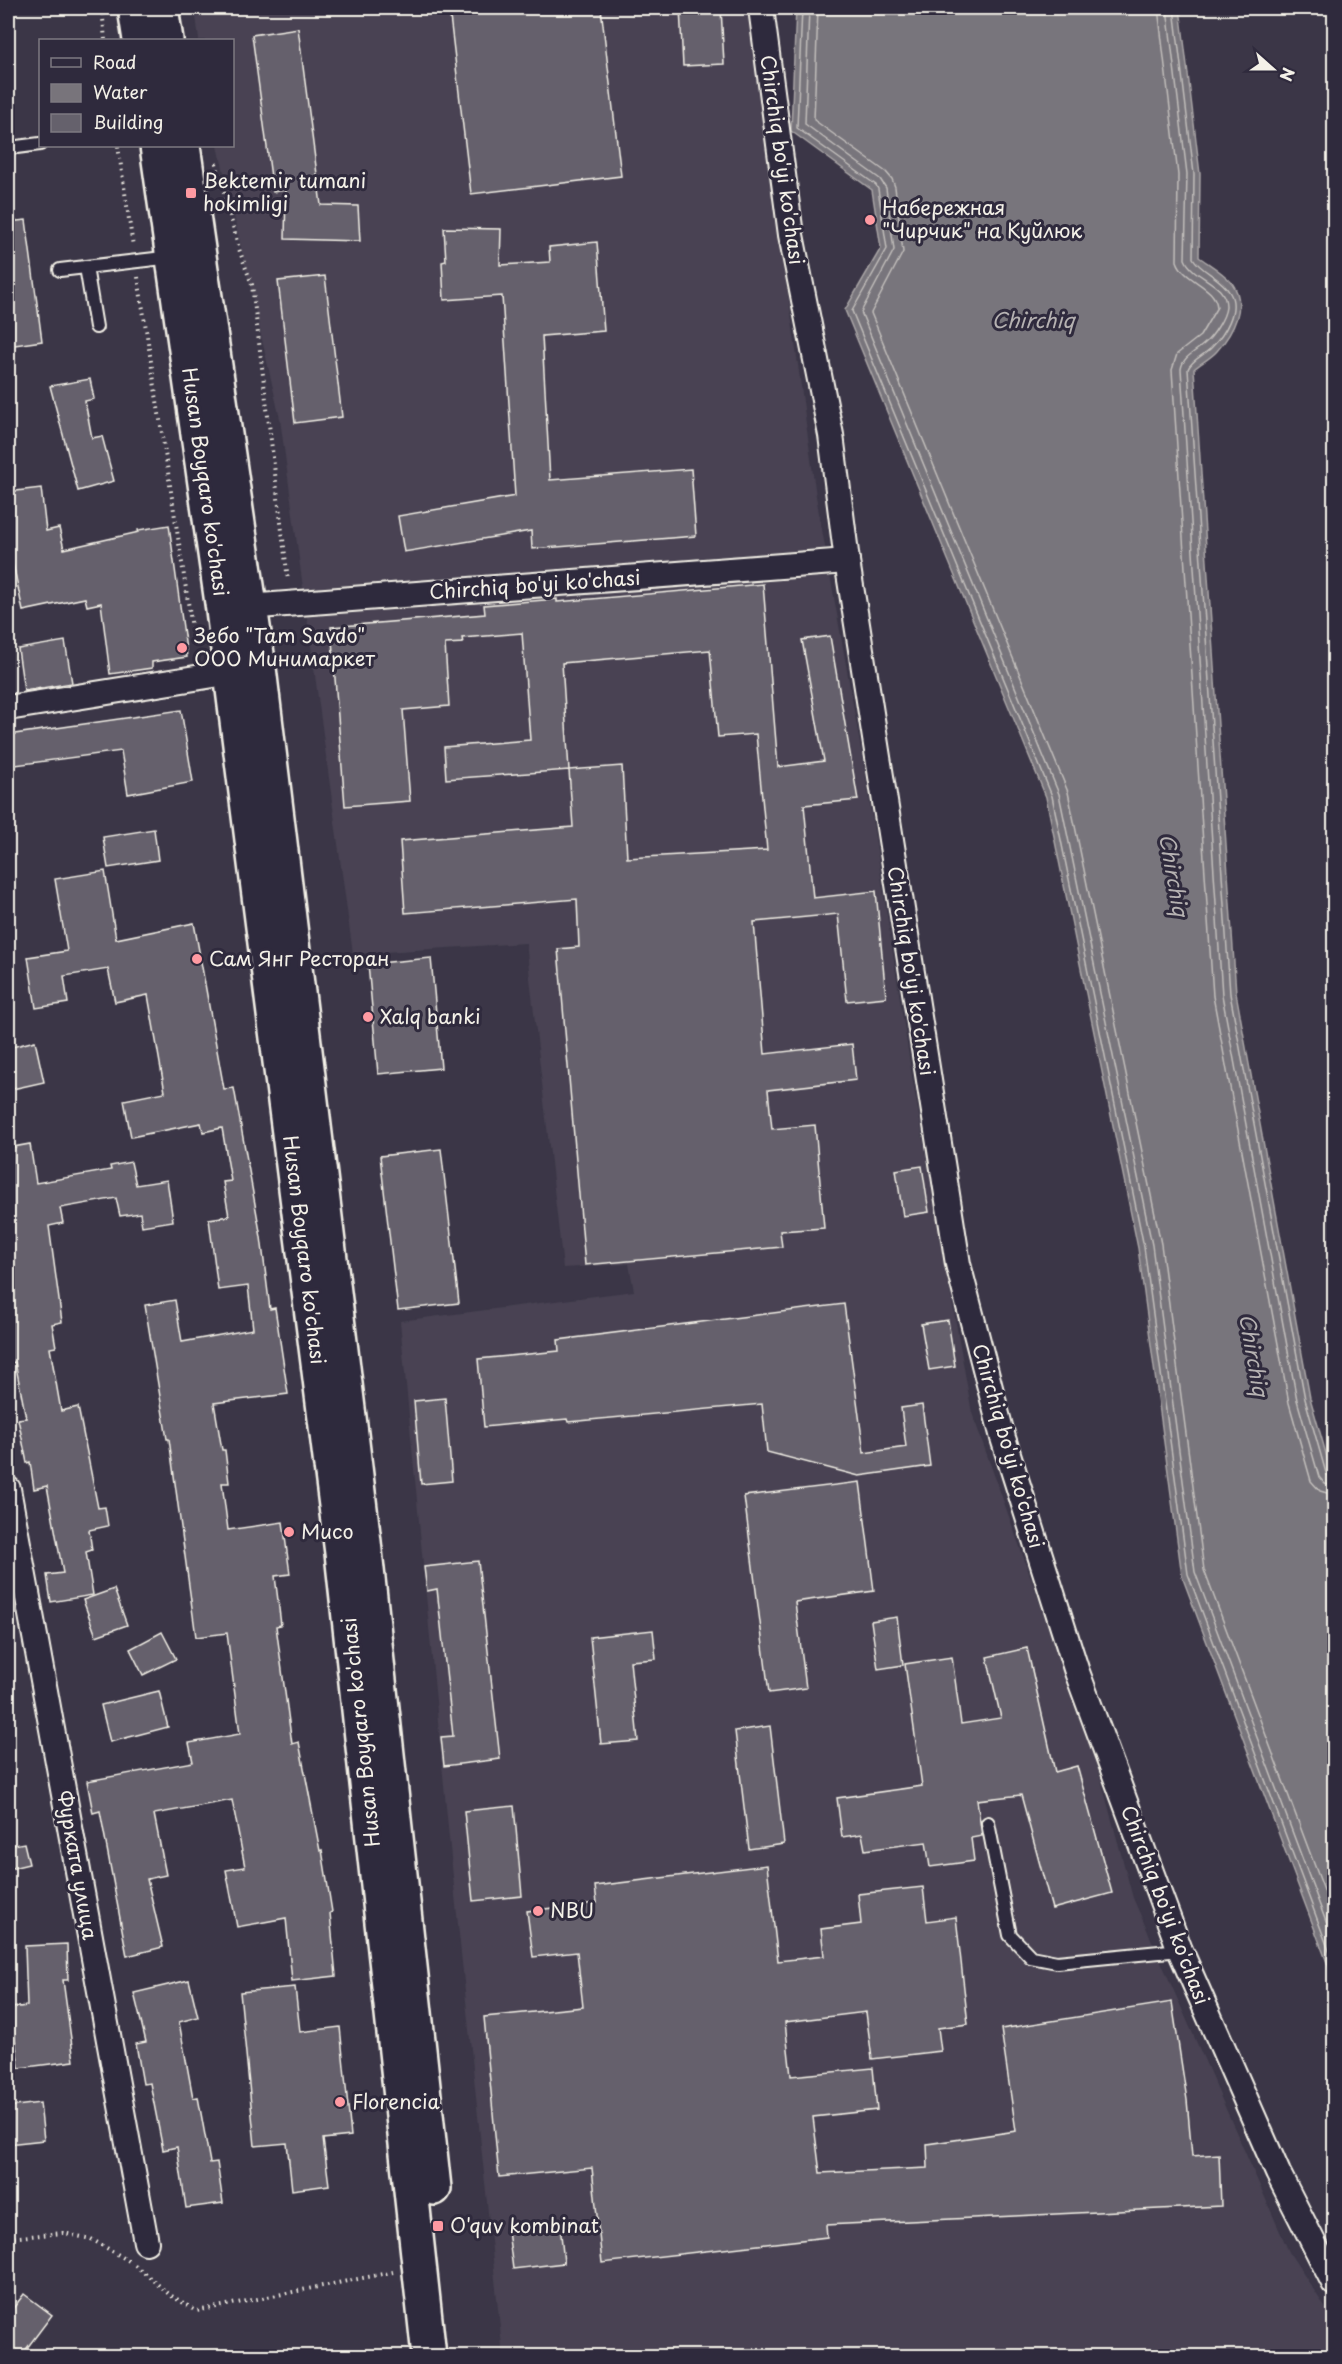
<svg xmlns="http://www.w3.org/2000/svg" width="1342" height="2364" font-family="'Playpen Sans',sans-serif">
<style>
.built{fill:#484352}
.water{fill:#78747b;stroke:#aaa6a7;stroke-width:1.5}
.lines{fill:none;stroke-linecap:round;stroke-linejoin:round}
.shore{stroke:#c2bfbc;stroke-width:1.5}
.building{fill:#65616c;stroke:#f4f1e8;stroke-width:1.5;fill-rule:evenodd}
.lane-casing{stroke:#f4f1e8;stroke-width:16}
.street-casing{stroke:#f4f1e8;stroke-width:28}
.secondary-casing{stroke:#f4f1e8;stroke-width:38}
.path{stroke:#f4f1e8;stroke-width:4;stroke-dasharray:1.5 4.5;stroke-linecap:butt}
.lane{stroke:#2f2a3d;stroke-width:12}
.street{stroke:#2f2a3d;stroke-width:24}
.secondary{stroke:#2f2a3d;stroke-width:33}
.poi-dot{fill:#ff9aa2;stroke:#2f2a3d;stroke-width:2}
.labels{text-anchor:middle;stroke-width:6;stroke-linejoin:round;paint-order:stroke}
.street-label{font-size:20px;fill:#f4f1e8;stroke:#2f2a3d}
.poi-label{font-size:20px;fill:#f4f1e8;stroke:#2f2a3d;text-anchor:start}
.water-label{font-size:21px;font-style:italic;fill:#b6b2b2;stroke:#2f2a3d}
</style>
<rect width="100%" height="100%" fill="#3b3647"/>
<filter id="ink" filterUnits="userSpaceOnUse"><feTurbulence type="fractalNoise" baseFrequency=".0167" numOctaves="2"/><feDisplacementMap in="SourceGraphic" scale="12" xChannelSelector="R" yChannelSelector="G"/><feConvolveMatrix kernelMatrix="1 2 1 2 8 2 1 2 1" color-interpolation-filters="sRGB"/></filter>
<g filter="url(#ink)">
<polygon class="built" points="195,8 749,8 816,496 864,766 912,1076 972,1413 1094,1754 1133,1898 1289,2252 1334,2321 1334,2356 503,2356 449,1838 400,1321 634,1291 629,1264 563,1268 526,943 353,954 280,419 218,146 232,146 232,40 199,40"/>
<path class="water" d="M 796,8 L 1180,8 L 1200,174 L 1199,257 C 1210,265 1223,272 1232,283 C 1248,305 1233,333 1217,351 C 1211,358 1201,363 1194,369 L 1236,993 L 1310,1398 L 1334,1481 L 1334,1981 L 1182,1576 L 1138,1248 L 1046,797 L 845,310 L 881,248 L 872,190 L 791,131 Z"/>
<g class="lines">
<g class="shore">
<polyline points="802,8 797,128 876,185 878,189 887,249 852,311 1052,796 1144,1247 1188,1574 1334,1964"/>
<polyline points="809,8 805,124 880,179 886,188 894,250 861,312 1059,794 1152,1245 1195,1572 1334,1943"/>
<polyline points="818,8 814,120 886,172 892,179 895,187 903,252 871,313 1068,792 1161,1244 1204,1570 1334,1917"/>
<path d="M 1158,8 L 1178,175 L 1177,261 C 1184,282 1215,285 1217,307 L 1200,336 L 1177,354 L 1172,370 L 1213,996 L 1289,1403 L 1311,1481 L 1320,1491 L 1334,1495"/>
<path d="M 1167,8 L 1187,174 L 1185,259 C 1193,279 1227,282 1226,307 C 1225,318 1213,336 1205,343 C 1196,352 1183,356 1181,369 L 1222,995 L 1297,1400 L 1319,1477 L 1325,1484 L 1334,1486"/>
<path d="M 1174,8 L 1194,174 L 1193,258 C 1201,272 1221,277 1230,293 C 1240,310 1224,335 1212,347 C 1205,355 1192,359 1188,369 L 1230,994 L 1305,1399 L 1326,1473 L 1329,1477 L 1334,1478"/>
</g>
</g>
<g class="building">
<polygon points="449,8 601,8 621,176 471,194"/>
<polygon points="680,8 721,8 724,64 683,66"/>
<polygon points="298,28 321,205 358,206 360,241 285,239 286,190 273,192 252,35"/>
<polygon points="26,220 42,341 8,346 8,222"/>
<polygon points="444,228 501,229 500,265 550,262 549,247 597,242 604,331 542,336 550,480 691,469 696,536 532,549 531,531 404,552 398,516 515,496 502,296 444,300 442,262 446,261"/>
<polygon points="325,276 342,417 295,423 278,281"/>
<polygon points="90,379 94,399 85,401 92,438 102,436 114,481 78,491 50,386"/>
<polygon points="41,488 46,531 59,528 64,549 139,532 138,530 169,525 187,657 152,662 152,668 110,674 101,603 87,606 85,598 23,611 8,540 8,492"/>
<path d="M 763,584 L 778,767 L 824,761 L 802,640 L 830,636 L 858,800 L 804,805 L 813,898 L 876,891 L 886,997 L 847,1001 L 838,914 L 754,922 L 765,1054 L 852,1044 L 856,1080 L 768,1090 L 772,1129 L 815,1125 L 824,1228 L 780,1231 L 782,1247 L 585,1265 L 558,949 L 579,947 L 577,899 L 405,913 L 400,841 L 573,827 L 569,770 L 446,779 L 444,747 L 530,740 L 522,633 L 462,638 L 463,643 L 445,644 L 449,706 L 403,710 L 410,801 L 345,806 L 331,627 L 485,614 L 484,605 L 557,599 L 557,602 ZM 710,650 L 718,737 L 756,734 L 767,850 L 627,858 L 622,766 L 569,770 L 562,663 Z"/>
<polygon points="65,641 72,683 24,691 18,649"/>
<polygon points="181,710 193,782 128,794 121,751 8,766 8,735"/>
<polygon points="154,829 158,860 108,868 103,837"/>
<polygon points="105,871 116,939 194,923 224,1089 234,1088 261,1237 270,1309 275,1308 288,1394 214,1403 222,1450 225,1450 229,1483 222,1483 228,1530 283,1522 290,1574 275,1576 281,1625 276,1626 292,1744 299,1742 320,1851 322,1850 332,1912 330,1913 336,1976 292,1981 286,1918 237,1927 226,1870 245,1867 232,1800 154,1814 166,1875 147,1879 163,1947 127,1956 100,1811 93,1813 87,1781 193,1762 189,1743 240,1734 227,1633 196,1637 169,1439 167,1439 145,1305 175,1300 182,1342 253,1329 248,1286 218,1290 209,1219 229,1216 223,1182 231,1181 222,1128 203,1132 201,1123 131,1137 124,1100 165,1092 148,995 115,1002 108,969 64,976 68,1003 36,1008 28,957 67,951 55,879"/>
<polygon points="431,958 441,1068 378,1074 368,964"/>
<polygon points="35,1041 44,1082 8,1090 8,1048"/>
<polygon points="30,1144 36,1183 111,1170 110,1166 131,1162 136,1185 167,1180 173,1221 142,1226 140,1213 120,1216 116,1198 60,1208 63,1223 49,1226 62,1322 52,1324 56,1347 50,1348 61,1411 78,1407 98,1508 105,1507 108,1526 89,1530 92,1550 86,1552 93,1595 51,1602 47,1575 63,1573 47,1486 34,1489 30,1462 27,1463 18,1419 26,1418 15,1362 8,1364 8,1148"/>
<polygon points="441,1149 459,1303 398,1310 380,1156"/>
<polygon points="922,1166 929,1212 903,1216 896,1170"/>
<polygon points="844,1304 864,1453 906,1447 901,1408 922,1405 930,1466 859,1476 767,1452 762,1404 568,1422 567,1419 484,1427 478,1359 559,1351 558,1340"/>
<polygon points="948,1320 955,1366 929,1370 921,1324"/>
<polygon points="445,1398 452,1481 421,1484 414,1401"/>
<polygon points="860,1482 874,1591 795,1602 806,1688 769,1693 744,1496"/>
<polygon points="478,1561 500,1759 444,1766 441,1737 453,1736 437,1589 427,1591 424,1567"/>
<polygon points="114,1589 127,1625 96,1636 83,1600"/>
<polygon points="897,1617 903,1665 878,1669 871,1621"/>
<polygon points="653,1630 656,1659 630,1661 638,1741 601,1744 590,1637"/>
<polygon points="162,1632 176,1659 143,1675 130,1649"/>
<polygon points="1027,1648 1055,1772 1077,1766 1112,1893 1052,1909 1021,1795 977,1800 982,1836 971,1838 974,1861 930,1867 926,1842 865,1850 862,1834 842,1837 837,1798 922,1786 905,1664 952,1657 961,1724 1001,1718 987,1657"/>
<polygon points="159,1691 168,1727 110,1742 101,1705"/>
<polygon points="770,1726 784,1844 749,1849 735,1731"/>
<polygon points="514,1806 522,1896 473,1901 464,1811"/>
<polygon points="24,1843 29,1864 8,1869 8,1846"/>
<polygon points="767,1865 778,1961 824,1956 821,1929 861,1924 858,1894 923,1887 927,1921 956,1917 968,2024 938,2028 941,2051 872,2059 866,2012 785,2022 791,2076 873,2068 877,2110 813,2117 820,2173 928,2168 927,2144 1016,2131 1001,2029 1172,2002 1187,2100 1192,2156 1219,2154 1221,2206 826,2225 827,2237 602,2263 592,2168 499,2177 484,2017 583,2007 577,1952 533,1957 527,1911 597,1903 595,1886"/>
<polygon points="67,1944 68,1980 63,1980 74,2061 19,2068 11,2008 27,2006 25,1946"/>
<polygon points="189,1980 198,2017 179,2022 193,2098 198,2097 210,2163 217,2162 223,2203 186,2208 177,2147 163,2150 150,2083 143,2084 136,2044 146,2042 134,1993"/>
<polygon points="295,1987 300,2032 340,2027 351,2136 323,2139 329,2185 292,2190 287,2143 255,2146 240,1992"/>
<polygon points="40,2103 44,2140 8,2144 8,2107"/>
<polygon points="560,2225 564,2263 513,2269 508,2231"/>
<polygon points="24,2294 52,2315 21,2356 8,2356 8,2315"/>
</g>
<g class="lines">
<defs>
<g id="lane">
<polyline points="17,147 40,144"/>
<polyline points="86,267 96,327"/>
<polyline points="60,270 172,257"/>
<polyline points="988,1823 1010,1935 1031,1957 1057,1962 1180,1950"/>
</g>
<g id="street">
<polyline points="761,8 791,235 831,435 847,561 958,1264 1003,1438 1077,1672 1180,1950 1278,2173 1334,2283"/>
<polyline points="235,608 847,561"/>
<polyline points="8,708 245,670"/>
<polyline points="8,1489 146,2242"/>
</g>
<g id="secondary">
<polyline points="135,8 140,40"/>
<polyline points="161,8 166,40"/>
<polyline points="157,146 223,610 342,1553 429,2356"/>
<polyline points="183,146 259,668 364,1542 434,2188"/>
</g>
</defs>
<use href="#lane" class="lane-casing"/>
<use href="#street" class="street-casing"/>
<use href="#secondary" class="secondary-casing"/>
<g class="path">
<polyline points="102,8 105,40"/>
<polyline points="118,146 133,246"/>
<polyline points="216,163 239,249 252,285 288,580"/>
<polyline points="138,277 194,641"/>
<polyline points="8,2238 63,2233 91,2239 129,2261"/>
<polyline points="135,2265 170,2295 197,2311 393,2272"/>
</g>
<use href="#lane" class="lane"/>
<use href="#street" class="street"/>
<use href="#secondary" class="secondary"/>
</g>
</g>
<g class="poi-dot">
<rect x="185" y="187" width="12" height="12" rx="3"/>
<circle cx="870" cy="220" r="6"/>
<circle cx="182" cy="648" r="6"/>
<circle cx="197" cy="959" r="6"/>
<circle cx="368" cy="1017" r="6"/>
<circle cx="289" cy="1532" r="6"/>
<circle cx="538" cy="1911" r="6"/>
<circle cx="340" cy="2102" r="6"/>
<rect x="432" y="2220" width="12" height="12" rx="3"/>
</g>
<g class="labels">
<g class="street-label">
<text transform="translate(782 160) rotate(82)" y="7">Chirchiq bo'yi ko'chasi</text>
<text transform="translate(205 482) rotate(82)" y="7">Husan Boyqaro ko'chasi</text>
<text transform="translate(535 585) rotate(-4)" y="7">Chirchiq bo'yi ko'chasi</text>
<text transform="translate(911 971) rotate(81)" y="7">Chirchiq bo'yi ko'chasi</text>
<text transform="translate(304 1250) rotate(83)" y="7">Husan Boyqaro ko'chasi</text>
<text transform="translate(1008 1446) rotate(74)" y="7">Chirchiq bo'yi ko'chasi</text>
<text transform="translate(361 1732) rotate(-96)" y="7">Husan Boyqaro ko'chasi</text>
<text transform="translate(77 1865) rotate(80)" y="7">Фурката улица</text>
<text transform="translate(1165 1905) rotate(69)" y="7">Chirchiq bo'yi ko'chasi</text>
</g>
<g class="poi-label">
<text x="203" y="188">Bektemir tumani<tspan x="203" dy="23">hokimligi</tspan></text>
<text x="882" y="215">Набережная<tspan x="882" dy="23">"Чирчик" на Куйлюк</tspan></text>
<text x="194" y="643">Зебо "Tam Savdo"<tspan x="194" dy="23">ООО Минимаркет</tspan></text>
<text x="209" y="966">Сам Янг Ресторан</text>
<text x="380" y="1024">Xalq banki</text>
<text x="301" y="1539">Мисо</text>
<text x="550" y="1918">NBU</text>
<text x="352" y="2109">Florencia</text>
<text x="450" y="2233">O'quv kombinat</text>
</g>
<g class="water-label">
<text x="1033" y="328">Chirchiq</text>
<text transform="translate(1173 875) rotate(80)" y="7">Chirchiq</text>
<text transform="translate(1253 1355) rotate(80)" y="7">Chirchiq</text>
</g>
</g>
<rect width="1342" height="2364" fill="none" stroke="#2f2a3d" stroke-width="30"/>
<rect x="15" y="15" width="1312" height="2334" fill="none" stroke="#f4f1e8" stroke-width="2" filter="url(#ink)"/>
<rect x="39" y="39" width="195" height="108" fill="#2f2a3d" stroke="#7e7a81" stroke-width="1.5"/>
<rect x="51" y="58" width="30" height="9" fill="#2f2a3d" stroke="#7e7a81" stroke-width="1.5"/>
<text x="93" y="69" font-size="18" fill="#f4f1e8">Road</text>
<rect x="51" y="84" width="30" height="18" fill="#78747b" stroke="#7e7a81" stroke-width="1.5"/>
<text x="93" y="99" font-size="18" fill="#f4f1e8">Water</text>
<rect x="51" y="114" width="30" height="18" fill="#65616c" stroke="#7e7a81" stroke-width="1.5"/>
<text x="93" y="129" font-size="18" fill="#f4f1e8">Building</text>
<g transform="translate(1273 69) rotate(111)" stroke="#2f2a3d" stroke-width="4.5" paint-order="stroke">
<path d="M0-4.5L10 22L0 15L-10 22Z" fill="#f4f1e8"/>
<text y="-9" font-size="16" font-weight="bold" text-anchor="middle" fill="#f4f1e8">N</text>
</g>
</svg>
